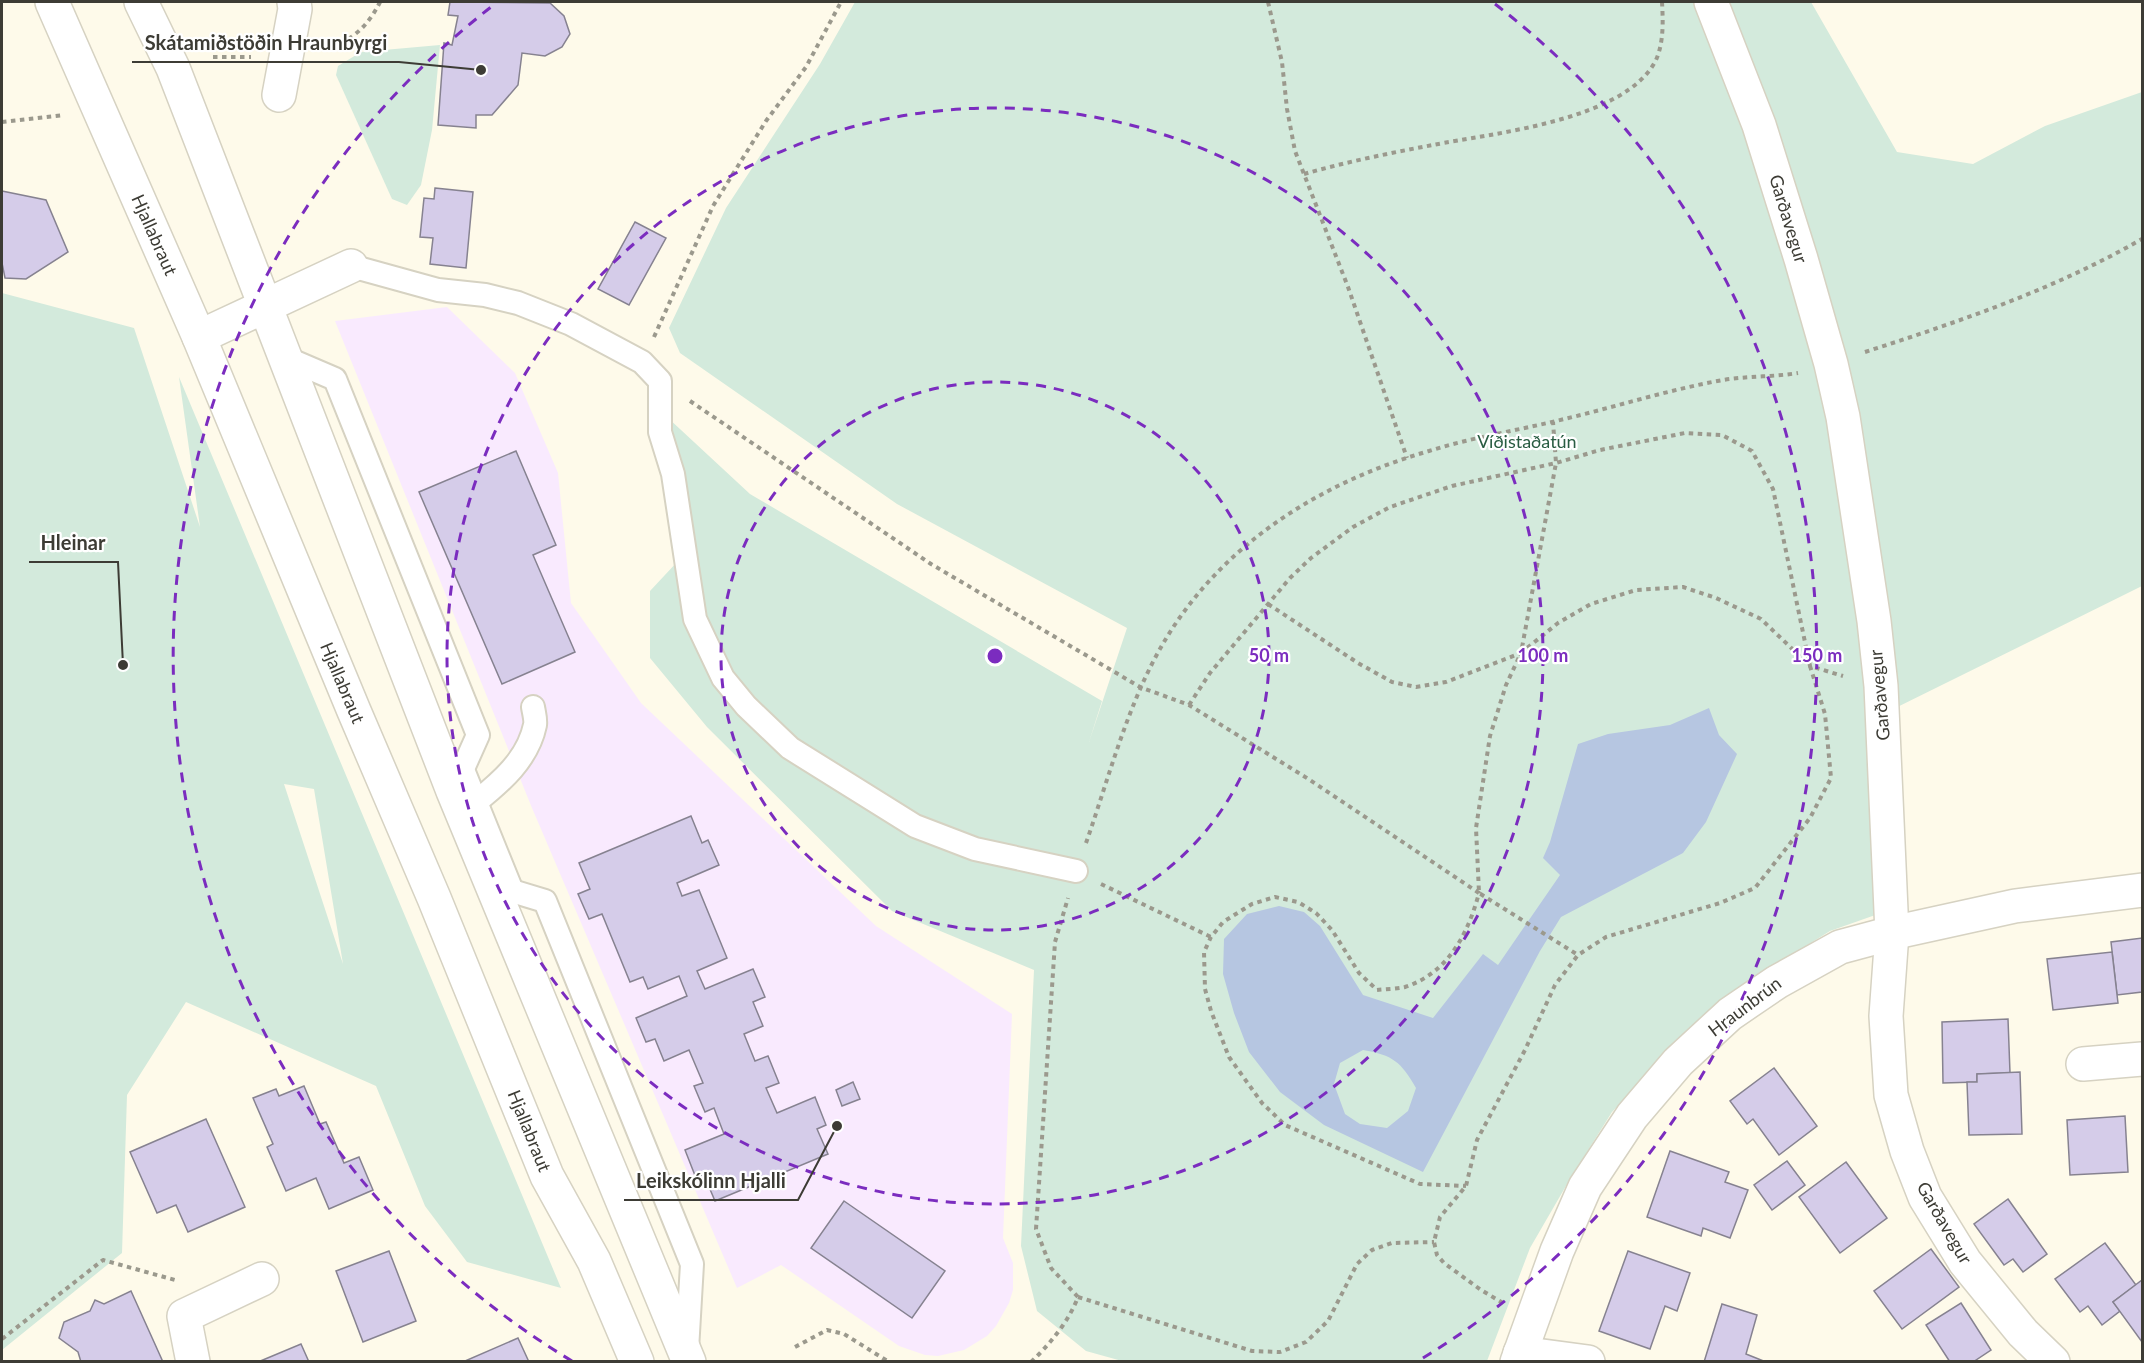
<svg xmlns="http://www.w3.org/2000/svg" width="2144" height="1363" font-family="Lato,sans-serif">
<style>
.education{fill:#f9eafe}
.green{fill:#d3eadc;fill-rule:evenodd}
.water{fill:#b6c6e1;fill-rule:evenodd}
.building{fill:#d5cce9;stroke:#868290;stroke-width:1.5}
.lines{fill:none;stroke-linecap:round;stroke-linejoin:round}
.lane-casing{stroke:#d6d2c2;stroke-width:26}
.street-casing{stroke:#d6d2c2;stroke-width:36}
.secondary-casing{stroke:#d6d2c2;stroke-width:36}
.path{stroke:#9b998d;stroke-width:4;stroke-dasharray:4.5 4.5;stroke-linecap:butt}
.lane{stroke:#fff;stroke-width:22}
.street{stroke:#fff;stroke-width:33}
.secondary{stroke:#fff;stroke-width:33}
.ring{fill:none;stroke:#7b2cbf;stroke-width:3;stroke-dasharray:10 8}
.labels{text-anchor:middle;stroke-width:4.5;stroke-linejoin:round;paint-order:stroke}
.street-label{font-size:18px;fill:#3d3c35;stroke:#fff}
.park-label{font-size:18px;fill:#295c42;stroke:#fff}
.centre{fill:#7b2cbf;stroke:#fff;stroke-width:3}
.ring-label{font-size:18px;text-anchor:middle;font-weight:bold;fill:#7b2cbf;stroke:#fff;stroke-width:4.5;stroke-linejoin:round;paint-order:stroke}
.leader{fill:none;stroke:#3d3c35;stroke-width:2}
.callout-dot{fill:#3d3c35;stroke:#fff;stroke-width:2}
.callout-label{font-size:20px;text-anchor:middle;font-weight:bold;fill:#3d3c35;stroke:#fff;stroke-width:4.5;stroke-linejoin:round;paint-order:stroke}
</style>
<rect width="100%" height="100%" fill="#fefaea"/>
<polygon class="education" points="447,307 515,373 558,473 571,603 641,703 876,926 1012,1014 1003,1238 1013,1263 1013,1290 1009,1303 996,1326 987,1336 964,1350 938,1356 925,1355 899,1346 781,1265 737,1288 532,808 335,321"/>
<g class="green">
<polygon points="855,2 1811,2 1897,152 1973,164 2045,126 2142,92 2142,586 1867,722 1881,913 1830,931 1775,965 1675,1045 1612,1112 1570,1179 1530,1248 1487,1361 1122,1361 1086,1351 1037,1311 1021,1246 1034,970 892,911 707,727 650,658 650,591 678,561 653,404 750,494 1102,701 1089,742 1127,628 897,504 680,353 669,328 726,208 820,64"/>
<polygon points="440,45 432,130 421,185 407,205 392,199 336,75 338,66 361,52"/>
<path d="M 2,293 L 134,328 L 200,527 L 179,377 L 561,1288 L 467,1262 L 425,1206 L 376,1086 L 186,1002 L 127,1095 L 122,1253 L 2,1350 ZM 284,784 L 314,789 L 343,964 Z"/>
</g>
<path class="water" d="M 1709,708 L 1719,735 L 1737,754 L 1706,822 L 1683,853 L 1561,917 L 1540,951 L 1423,1172 L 1324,1125 L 1280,1092 L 1249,1052 L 1234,1013 L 1223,974 L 1224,939 L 1247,914 L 1279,906 L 1304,912 L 1320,926 L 1363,995 L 1433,1018 L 1483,954 L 1498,965 L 1560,875 L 1543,858 L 1550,842 L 1578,744 L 1608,734 L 1670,725 ZM 1363,1050 C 1393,1055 1401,1062 1416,1088 L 1408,1111 L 1387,1128 L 1360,1124 L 1345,1114 L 1334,1084 L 1340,1063 Z"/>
<g class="building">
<polygon points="450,2 550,3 564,16 570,34 562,47 545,56 522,53 518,85 492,115 476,115 476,128 438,125 444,43 452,45 458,16 448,15"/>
<polygon points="435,188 473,192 466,268 430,264 433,238 420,237 424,198 434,199"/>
<polygon points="2,191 46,200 68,252 26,279 5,278 2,263"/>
<polygon points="635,222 666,238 629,305 598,289"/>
<polygon points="516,451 556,545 533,555 575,652 502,684 419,492"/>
<polygon points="691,816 702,843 708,840 719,865 677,883 682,896 699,890 727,958 697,971 705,989 753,969 765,997 753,1002 763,1026 744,1034 755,1061 768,1056 779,1083 766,1088 777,1113 815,1097 826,1125 817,1129 828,1154 715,1201 704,1175 696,1178 685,1150 724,1134 714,1108 705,1112 694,1086 703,1083 689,1050 664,1061 655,1039 646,1042 636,1018 687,996 679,976 648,989 643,977 630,982 602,914 589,919 578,894 590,889 579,863"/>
<polygon points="2142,938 2142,992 2117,995 2111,942"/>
<polygon points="2112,952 2118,1003 2053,1010 2047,959"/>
<polygon points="2008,1019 2010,1073 1977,1074 1977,1082 1943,1083 1942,1022"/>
<polygon points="1774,1068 1817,1126 1779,1155 1753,1119 1747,1124 1730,1101"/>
<polygon points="2020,1072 2022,1134 1969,1135 1967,1082 1977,1082 1977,1074"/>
<polygon points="853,1082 860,1099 842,1106 836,1090"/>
<polygon points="304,1086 320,1124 326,1122 344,1163 359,1157 373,1190 329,1209 316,1178 286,1191 267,1147 273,1144 253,1098 276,1089 279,1096"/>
<polygon points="2125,1116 2128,1172 2070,1175 2067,1120"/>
<polygon points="206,1119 245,1207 188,1232 176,1205 157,1213 130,1152"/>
<polygon points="1670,1151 1729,1172 1725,1182 1748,1190 1730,1238 1703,1228 1701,1236 1647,1217"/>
<polygon points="1787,1161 1805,1185 1772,1210 1754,1185"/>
<polygon points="1846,1162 1887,1218 1840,1253 1799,1197"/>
<polygon points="2008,1199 2047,1254 2023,1272 2013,1259 2004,1265 1974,1224"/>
<polygon points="844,1201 945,1271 912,1318 811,1248"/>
<polygon points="2105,1243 2136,1285 2113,1302 2120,1311 2102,1325 2088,1306 2080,1312 2055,1279"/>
<polygon points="1931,1249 1959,1287 1902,1329 1874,1291"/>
<polygon points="389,1251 416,1321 363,1342 336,1271"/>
<polygon points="1628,1251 1690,1273 1677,1311 1665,1306 1650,1349 1599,1331"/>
<polygon points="2142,1280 2142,1342 2113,1302"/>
<polygon points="131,1291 163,1362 81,1362 78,1352 59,1338 64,1322 90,1311 95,1300 104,1304"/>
<polygon points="1961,1303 1991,1350 1973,1362 1950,1362 1926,1325"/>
<polygon points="1722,1304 1757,1315 1746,1354 1766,1362 1704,1362"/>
<polygon points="518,1338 529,1362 465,1362 465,1361"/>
<polygon points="301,1344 309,1362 258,1362"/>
</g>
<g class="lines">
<defs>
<g id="lane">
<polyline points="351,266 438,290 485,295 518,303 571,324 642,362 660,381 660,432 673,474 695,619 723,678 746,706 790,748 915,826 975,849 1076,871"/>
<polyline points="286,358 335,379 478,735 453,791"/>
<polyline points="463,770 512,891"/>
<path d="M 476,802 C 501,782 528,759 535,725 C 536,720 534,713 533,707"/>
<polyline points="492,885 545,901 692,1264 687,1350"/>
</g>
<g id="street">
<polyline points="1711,2 1759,125 1801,259 1831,364 1843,417 1874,621 1881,686 1892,933 1886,1016 1891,1095 1907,1151 1925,1197 1965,1262 2023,1333 2053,1362"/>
<polyline points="279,95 295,9 294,2"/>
<polyline points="199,337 351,266"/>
<polyline points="2083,1064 2142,1059"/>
<polyline points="1520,1353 1588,1362"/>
<polyline points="193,1362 184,1316 262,1279"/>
</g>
<g id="secondary">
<polyline points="52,2 199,337 354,711 434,898 547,1176 594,1261 637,1362"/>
<polyline points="141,2 173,68 453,791 689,1362"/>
<polyline points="1517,1362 1557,1251 1585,1187 1632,1116 1678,1062 1730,1014 1777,982 1840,947 1892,933 2015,906 2142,890"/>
</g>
</defs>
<use href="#lane" class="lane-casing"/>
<use href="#street" class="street-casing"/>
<use href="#secondary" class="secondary-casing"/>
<g class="path">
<polyline points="1268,2 1282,62 1287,109 1295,151 1348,287 1407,458"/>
<path d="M 324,50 C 351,41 367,28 380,2"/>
<polyline points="213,57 251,57"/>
<polyline points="2,122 64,115"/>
<path d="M 1304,174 C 1346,162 1390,153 1433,145 C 1493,133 1625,121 1656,60 C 1664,42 1663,20 1662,2"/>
<polyline points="654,337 713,206 766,121 806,67 841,2"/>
<path d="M 1865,352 C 1961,321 2055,289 2142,239"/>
<path d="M 690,401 L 931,564 L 1140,687 L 1189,705 L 1310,780 L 1479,893 C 1468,934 1448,973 1405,987 C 1396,989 1386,989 1377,990 L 1359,973 L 1332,930 L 1316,913 L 1298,902 L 1275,897 L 1252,904 L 1223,922 L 1211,937 L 1204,952 L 1205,989 L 1211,1011 L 1229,1057 L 1262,1103 L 1285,1125 L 1420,1184 L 1466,1186"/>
<polyline points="1268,604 1358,663 1392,682 1416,687 1446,682 1521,653 1556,463 1553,422"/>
<polyline points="1189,705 1210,673 1290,578 1311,558 1353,527 1390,507 1452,486 1556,463 1600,450 1685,433 1722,435 1752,451 1773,489 1810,666 1843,676"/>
<path d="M 1086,843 C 1112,769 1131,689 1176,623 C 1235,536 1328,480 1429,451 C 1470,438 1514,431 1556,421 C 1612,408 1667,390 1723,380 C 1748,376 1773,377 1798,373"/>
<polyline points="1101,884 1211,937"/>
<polyline points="1078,1297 1252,1351 1280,1352 1306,1342 1328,1321 1357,1264 1372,1250 1392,1243 1434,1242"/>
<polyline points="1503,1303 1481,1290 1444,1263 1437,1255 1434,1242 1440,1217 1466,1186 1477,1140 1525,1050 1555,985 1578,955 1606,937 1720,903 1755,888 1810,818 1831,778 1825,714 1810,666 1761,619 1716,598 1683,587 1636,590 1591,604 1558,623 1521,653 1506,685 1490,736 1476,828 1479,893 1578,955"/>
<polyline points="2,1339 103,1260 175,1280"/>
<polyline points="795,1347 827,1330 844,1334 889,1362"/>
<path d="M 1031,1362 C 1050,1344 1069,1321 1078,1297 L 1051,1268 L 1036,1229 L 1055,942 L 1068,898"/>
</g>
<use href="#lane" class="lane"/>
<use href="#street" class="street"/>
<use href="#secondary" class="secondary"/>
</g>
<g class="ring">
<circle cx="995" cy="656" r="274"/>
<circle cx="995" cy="656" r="548"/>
<path d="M572 1361A822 822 0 0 1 495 4M1495 4A822 822 0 0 1 1418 1361"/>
</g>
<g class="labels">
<g class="street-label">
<text transform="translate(1788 219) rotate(73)" y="6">Garðavegur</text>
<text transform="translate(154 235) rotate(66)" y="6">Hjallabraut</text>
<text transform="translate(342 683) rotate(67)" y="6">Hjallabraut</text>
<text transform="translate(1880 695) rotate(-95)" y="6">Garðavegur</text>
<text transform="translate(1745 1007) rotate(-37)" y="6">Hraunbrún</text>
<text transform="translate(529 1131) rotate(68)" y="6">Hjallabraut</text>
<text transform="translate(1944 1223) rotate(60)" y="6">Garðavegur</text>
</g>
<g class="park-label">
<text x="1527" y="448">Víðistaðatún</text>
</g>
</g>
<circle cx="995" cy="656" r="9" class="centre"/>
<g class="ring-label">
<text x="1269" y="662">50 m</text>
<text x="1543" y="662">100 m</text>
<text x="1817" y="662">150 m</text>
</g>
<path class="leader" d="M481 70L399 62H132M123 665L118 562H29M837 1126L798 1200H624"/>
<g class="callout-dot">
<circle cx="481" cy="70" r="6"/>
<circle cx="123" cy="665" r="6"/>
<circle cx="837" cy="1126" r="6"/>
</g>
<g class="callout-label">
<text x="266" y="50">Skátamiðstöðin Hraunbyrgi</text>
<text x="73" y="550">Hleinar</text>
<text x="711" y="1188">Leikskólinn Hjalli</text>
</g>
<rect width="2144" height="1363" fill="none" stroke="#3d3c35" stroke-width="6"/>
</svg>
